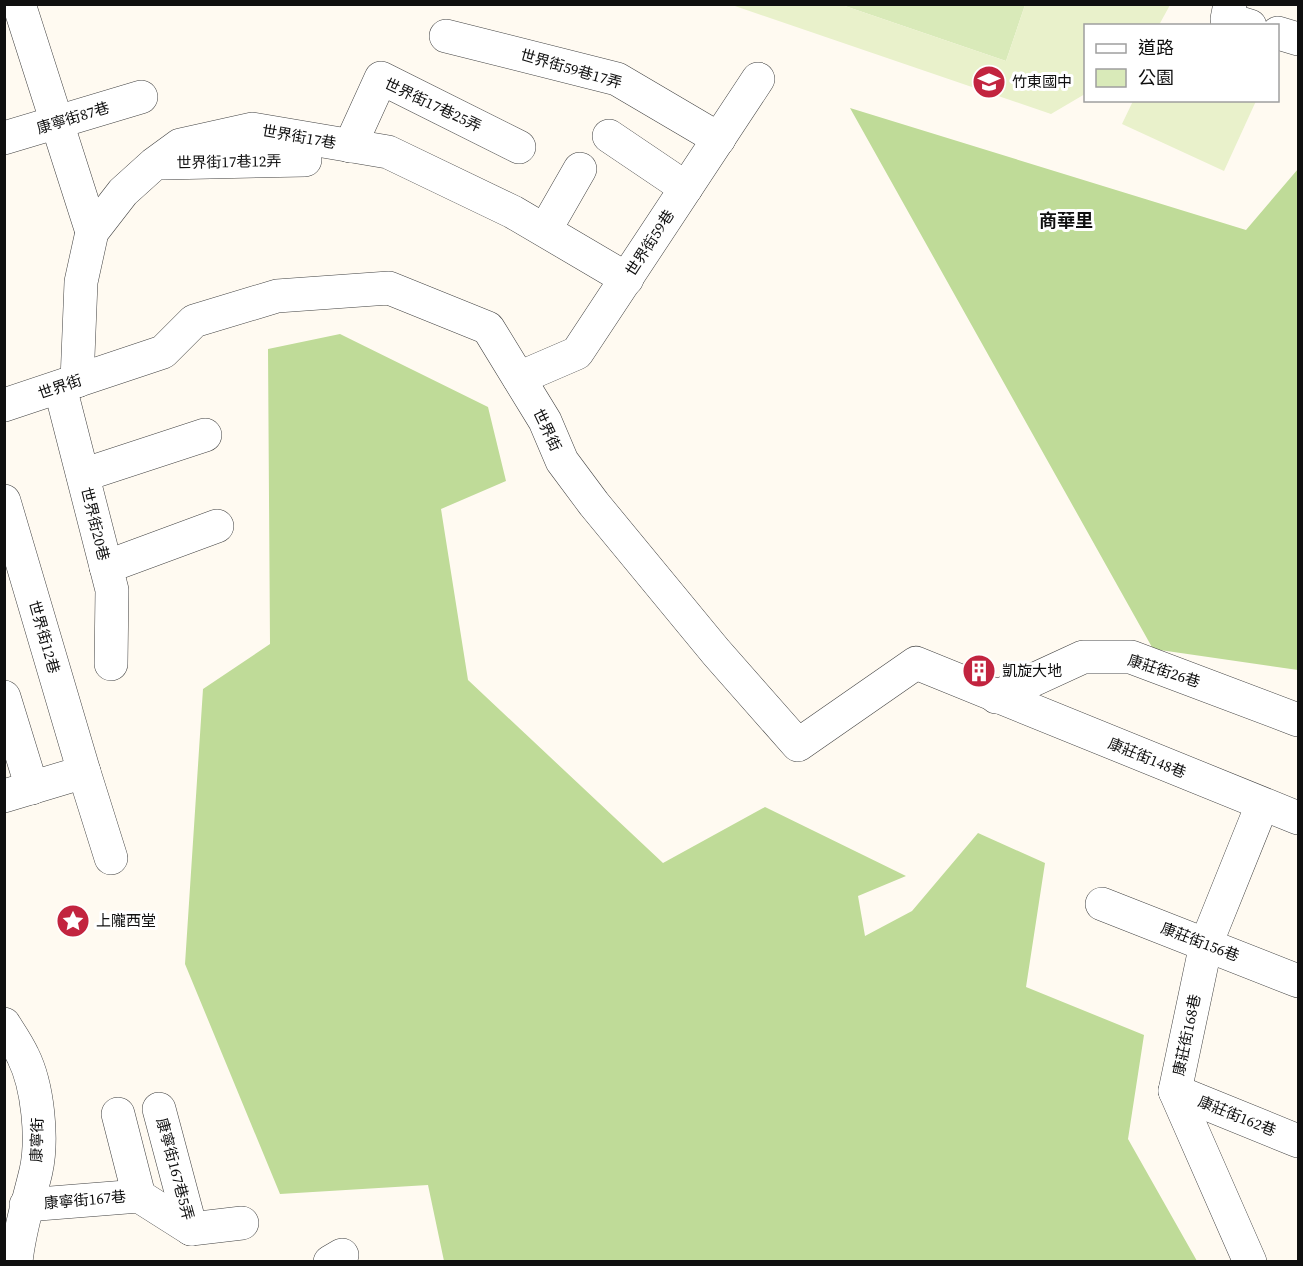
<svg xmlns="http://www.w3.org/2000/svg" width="1303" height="1266" font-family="'Source Serif 4','Noto Sans TC',serif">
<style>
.green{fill:#d9eab9}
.forest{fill:#bfdb98}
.pitch{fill:#e9f1cb}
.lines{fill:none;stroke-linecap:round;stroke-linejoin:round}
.minor-casing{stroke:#424242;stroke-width:34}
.minor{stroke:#fff;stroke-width:33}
.labels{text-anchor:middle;stroke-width:6;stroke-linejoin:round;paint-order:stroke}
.street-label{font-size:15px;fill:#0f0f0f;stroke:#fff}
.poi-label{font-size:15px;fill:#0f0f0f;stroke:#fff;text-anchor:start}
.quarter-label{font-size:18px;font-weight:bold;fill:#0f0f0f;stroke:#fff}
</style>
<rect width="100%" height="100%" fill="#fffaf1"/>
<polygon class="green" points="842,5 1025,5 1006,61"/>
<g class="forest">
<polygon points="850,108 1246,230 1298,169 1298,670 1153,649"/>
<polygon points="340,334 488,407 506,481 441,509 468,680 663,863 765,807 906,876 858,896 865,936 912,911 978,833 1045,863 1026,987 1144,1035 1128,1139 1197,1261 444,1261 428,1185 280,1194 185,964 203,689 270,644 268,349"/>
</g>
<g class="pitch">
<polygon points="732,5 842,5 1006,61 1025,5 1170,5 1159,25 1086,26 1085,94 1051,114"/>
<polygon points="1133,101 1133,100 1256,101 1224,171 1122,124"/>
</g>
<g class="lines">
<defs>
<g id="minor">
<polyline points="19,4 92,232"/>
<polyline points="1230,4 1227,19 1250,26"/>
<polyline points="1278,33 1298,39"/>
<polyline points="446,36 617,79 719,139"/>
<polyline points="609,136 686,188"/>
<polyline points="4,138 141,97"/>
<polyline points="350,146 381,78 519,147"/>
<polyline points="165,163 305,160"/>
<polyline points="545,230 580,169"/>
<polyline points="519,378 577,353 758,79"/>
<polyline points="77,381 81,282 92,232 123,192 154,164 180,145 252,129 388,152 513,212 627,279"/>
<polyline points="60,387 112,590 111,664"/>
<polyline points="4,405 163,352 194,321 277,296 389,288 488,328 545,421 562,461 594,504 716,652 798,745 916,663 1298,818"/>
<polyline points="83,475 205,435"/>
<polyline points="4,501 84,772"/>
<polyline points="106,567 217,526"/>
<polyline points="4,697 32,788"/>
<polyline points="996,697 1083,657 1131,657 1298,720"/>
<polyline points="4,796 84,772 111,858"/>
<polyline points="1102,904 1298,981"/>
<path d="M 4,1024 C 11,1035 18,1045 23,1056 C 38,1086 43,1139 36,1171 C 29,1201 19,1230 16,1262"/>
<polyline points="1175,1091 1298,1141"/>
<polyline points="159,1109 191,1229"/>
<polyline points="118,1114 139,1196"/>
<polyline points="26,1205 139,1196 191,1229 242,1223"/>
<polyline points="330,1262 342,1255"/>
<polyline points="1250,1262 1175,1091 1206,944 1262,805"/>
</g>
</defs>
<use href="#minor" class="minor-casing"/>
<use href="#minor" class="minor"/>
</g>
<defs>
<symbol id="school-disc" viewBox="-11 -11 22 22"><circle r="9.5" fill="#c2243f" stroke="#fff"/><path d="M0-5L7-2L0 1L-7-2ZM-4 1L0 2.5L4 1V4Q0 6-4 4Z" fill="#fff"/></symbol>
<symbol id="building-disc" viewBox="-11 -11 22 22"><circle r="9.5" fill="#c2243f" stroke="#fff"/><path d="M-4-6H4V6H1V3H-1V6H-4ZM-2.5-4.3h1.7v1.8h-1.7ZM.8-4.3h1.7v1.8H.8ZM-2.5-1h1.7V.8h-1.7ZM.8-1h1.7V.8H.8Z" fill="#fff"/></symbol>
<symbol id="sight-disc" viewBox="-11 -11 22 22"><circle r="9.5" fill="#c2243f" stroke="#fff"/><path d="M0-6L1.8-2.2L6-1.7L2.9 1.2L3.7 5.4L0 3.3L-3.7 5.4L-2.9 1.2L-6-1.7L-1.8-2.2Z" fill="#fff"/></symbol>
</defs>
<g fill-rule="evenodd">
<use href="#school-disc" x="970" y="63" width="38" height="38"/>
<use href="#building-disc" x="960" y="652" width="38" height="38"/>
<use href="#sight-disc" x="54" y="902" width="38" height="38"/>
</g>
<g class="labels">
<g class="street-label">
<text transform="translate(571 69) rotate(16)" y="5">世界街59巷17弄</text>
<text transform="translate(433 105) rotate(25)" y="5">世界街17巷25弄</text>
<text transform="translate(73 118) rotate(-17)" y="5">康寧街87巷</text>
<text transform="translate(299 137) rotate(10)" y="5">世界街17巷</text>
<text transform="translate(229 162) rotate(-1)" y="5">世界街17巷12弄</text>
<text transform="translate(650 243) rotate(-57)" y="5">世界街59巷</text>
<text transform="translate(60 387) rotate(-19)" y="5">世界街</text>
<text transform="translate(547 430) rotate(64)" y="5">世界街</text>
<text transform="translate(95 524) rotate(76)" y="5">世界街20巷</text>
<text transform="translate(44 637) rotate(74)" y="5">世界街12巷</text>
<text transform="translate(1164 671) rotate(18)" y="5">康莊街26巷</text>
<text transform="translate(1147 758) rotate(22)" y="5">康莊街148巷</text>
<text transform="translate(1200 942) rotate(21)" y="5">康莊街156巷</text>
<text transform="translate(1187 1035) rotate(-78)" y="5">康莊街168巷</text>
<text transform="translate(1237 1116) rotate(22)" y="5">康莊街162巷</text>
<text transform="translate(37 1140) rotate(-88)" y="5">康寧街</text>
<text transform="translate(175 1169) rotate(75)" y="5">康寧街167巷5弄</text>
<text transform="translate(85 1200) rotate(-5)" y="5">康寧街167巷</text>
</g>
<g class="poi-label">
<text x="1012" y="87">竹東國中</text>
<text x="1002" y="676">凱旋大地</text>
<text x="96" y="926">上隴西堂</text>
</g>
<g class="quarter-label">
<text x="1066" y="227">商華里</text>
</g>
</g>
<rect width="1303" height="1266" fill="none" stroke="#0f0f0f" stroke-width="12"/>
<rect x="1084" y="24" width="195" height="78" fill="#ffffff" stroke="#9f9f9f" stroke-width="1.5"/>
<rect x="1096" y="44" width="30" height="9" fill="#ffffff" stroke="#9f9f9f" stroke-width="1.5"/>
<text x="1138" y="54" font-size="18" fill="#0f0f0f">道路</text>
<rect x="1096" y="69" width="30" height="18" fill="#d9eab9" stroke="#9f9f9f" stroke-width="1.5"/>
<text x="1138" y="84" font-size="18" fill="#0f0f0f">公園</text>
</svg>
